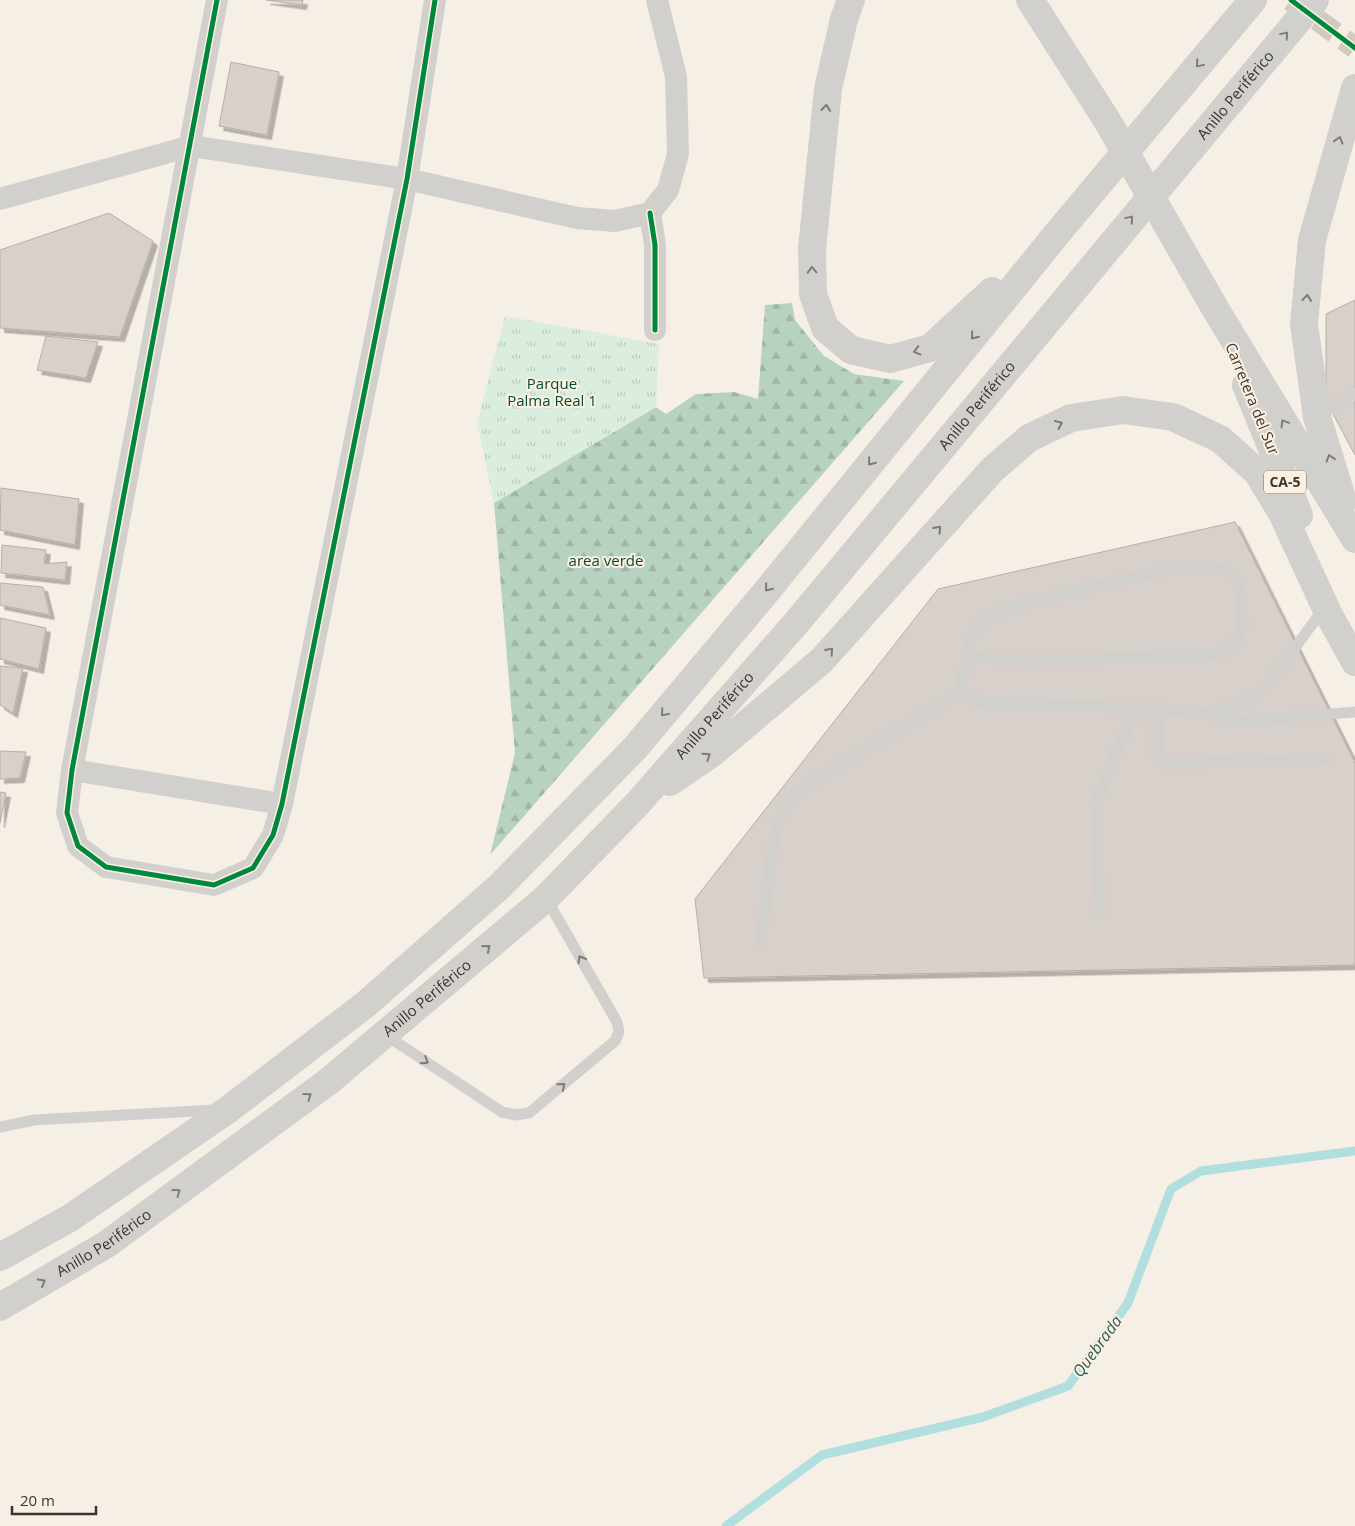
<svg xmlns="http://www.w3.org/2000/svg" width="1355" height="1526" font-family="'Open Sans',sans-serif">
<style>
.forest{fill:url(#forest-firs)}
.park{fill:url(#park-tufts)}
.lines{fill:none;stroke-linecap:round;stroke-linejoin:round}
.stream{stroke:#b1dede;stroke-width:9}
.building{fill:#d7d0cb;stroke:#b6afab;filter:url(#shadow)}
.minor-tunnel{stroke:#d0cac1;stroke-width:22;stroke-dasharray:22 11;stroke-linecap:butt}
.service{stroke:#d2d0cc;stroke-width:11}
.minor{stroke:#d2d0cc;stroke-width:22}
.trunk{stroke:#d2d0cc;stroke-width:28}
.cycleway-casing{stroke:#fcf0e0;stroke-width:8}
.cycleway{stroke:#00873e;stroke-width:5}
.oneway{stroke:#7e7b76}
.labels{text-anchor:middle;stroke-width:4;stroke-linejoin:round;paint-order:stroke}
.shield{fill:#fcf0e0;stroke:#746d64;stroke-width:1}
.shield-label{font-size:14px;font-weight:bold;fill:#3a352f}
.street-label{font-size:15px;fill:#3a352f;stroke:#fcf0e0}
.park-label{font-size:15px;fill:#014c35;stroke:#fcf0e0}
.water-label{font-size:16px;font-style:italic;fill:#265d60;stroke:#fcf0e0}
</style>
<defs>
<pattern id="forest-firs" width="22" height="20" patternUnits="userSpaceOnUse" patternTransform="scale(1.25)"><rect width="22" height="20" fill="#b8d2c1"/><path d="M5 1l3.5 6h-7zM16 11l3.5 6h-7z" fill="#9fb5a6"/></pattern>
<pattern id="park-tufts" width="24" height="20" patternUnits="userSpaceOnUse" patternTransform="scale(1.25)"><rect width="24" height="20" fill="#dbeddf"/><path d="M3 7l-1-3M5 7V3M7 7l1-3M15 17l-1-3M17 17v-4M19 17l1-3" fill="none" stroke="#bdccc0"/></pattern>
<filter id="shadow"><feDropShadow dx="4.5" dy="4.5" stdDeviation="0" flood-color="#0004"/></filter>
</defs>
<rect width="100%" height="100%" fill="#f6efe6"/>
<polygon class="forest" points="792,303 795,320 824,356 854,374 904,381 490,855 515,753 494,503 656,407 666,414 696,394 734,392 758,399 765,305"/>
<polygon class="park" points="505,316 659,344 656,407 494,503 477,423"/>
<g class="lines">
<polyline class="stream" points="726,1526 822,1455 983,1417 1068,1386 1128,1303 1171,1189 1201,1171 1355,1151"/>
</g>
<g class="building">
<polygon points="266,0 303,0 302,5"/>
<polygon points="231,62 279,72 267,135 219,126"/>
<polygon points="109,213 153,241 120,337 0,328 0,250"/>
<polygon points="1355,300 1355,455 1326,401 1326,314"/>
<polygon points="46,336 98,342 86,378 37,370"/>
<polygon points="1,488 79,499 75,545 0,530"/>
<polygon points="1235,522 1355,763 1355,965 704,978 695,899 938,589"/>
<polygon points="2,545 46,550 44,564 67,562 65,580 1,573"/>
<polygon points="0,583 43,587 50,615 0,605"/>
<polygon points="0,618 46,628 39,669 0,659"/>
<polygon points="0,666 23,668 13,713 0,705"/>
<polygon points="0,751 26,752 20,778 0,779"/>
<polygon points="0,792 6,793 0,823"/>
</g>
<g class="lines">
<polyline class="minor-tunnel" points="1291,0 1355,48"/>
<g class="service">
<polyline points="1317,417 1355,394"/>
<path d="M 967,657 L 1029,661 L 1209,655 L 1227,650 L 1236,642 L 1243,625 L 1240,589 L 1234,576 L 1223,569 L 1173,568 L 1003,609 C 975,625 973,625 967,656 C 964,669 961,679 961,692 L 969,698 L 981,703 L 1157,708 L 1207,714 L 1252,698 L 1270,682 L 1324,608"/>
<polyline points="1157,708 1157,757 1160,762 1168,765 1249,760 1274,762 1324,759"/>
<polyline points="1207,714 1238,722 1355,712"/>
<polyline points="1100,913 1096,801 1136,708"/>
<polyline points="761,940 773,841 782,813 797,794 824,774 961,692"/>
<polyline points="384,1034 502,1112 516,1115 529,1113 615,1041 619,1032 617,1022 546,898"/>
<polyline points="0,1127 34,1120 215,1110"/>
</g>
<g class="minor">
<polyline points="217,0 72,770 67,813 78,846 106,867 214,885 253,868 273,835 282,804 407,179 435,0"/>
<polyline points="0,199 191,146 407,179 577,218 615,221 650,213 668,190 678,154 676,77 657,0"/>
<polyline points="650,213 655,245 655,330"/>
<polyline points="72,770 282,804"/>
</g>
<g class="trunk">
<polyline points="851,0 844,19 828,89 812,249 813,294 825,328 851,350 890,359 930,348 992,291"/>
<polyline points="1030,0 1108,122 1216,310 1355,539"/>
<polyline points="1246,385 1299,515"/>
<polyline points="1343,501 1317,417 1304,324 1312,240 1355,88"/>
<polyline points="670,782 711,754 822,660 992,470 1029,438 1071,418 1123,410 1173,417 1220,439 1257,472 1282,513 1329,615 1355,662"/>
<polyline points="0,1257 70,1218 229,1109 366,1004 499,887 635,748 766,592 1060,230 1253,0"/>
<path id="s1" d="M 0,1307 L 107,1244 L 329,1081 L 546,898 L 638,803 L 797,622 L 1315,0"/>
</g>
<defs>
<g id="cycleway">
<polyline points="217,0 72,770 67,813 78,846 106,867 214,885 253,868 273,835 282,804 407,179 435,0"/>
<polyline points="1291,0 1355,48"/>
<polyline points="650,213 655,245 655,330"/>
</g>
</defs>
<use href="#cycleway" class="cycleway-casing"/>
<use href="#cycleway" class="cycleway"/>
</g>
<defs><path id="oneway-chevron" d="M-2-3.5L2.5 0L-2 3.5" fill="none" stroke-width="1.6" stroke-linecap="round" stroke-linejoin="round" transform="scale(1.25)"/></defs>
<g class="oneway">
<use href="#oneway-chevron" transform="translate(1285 35) rotate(-50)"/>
<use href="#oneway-chevron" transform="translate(1199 64) rotate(130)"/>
<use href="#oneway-chevron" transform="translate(826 108) rotate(-84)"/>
<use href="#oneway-chevron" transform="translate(1339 140) rotate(-73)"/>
<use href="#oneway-chevron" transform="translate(1130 219) rotate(-50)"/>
<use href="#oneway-chevron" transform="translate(812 270) rotate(-92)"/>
<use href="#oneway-chevron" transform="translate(1307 298) rotate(-85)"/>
<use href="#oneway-chevron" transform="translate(974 336) rotate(129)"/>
<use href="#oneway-chevron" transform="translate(917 351) rotate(165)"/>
<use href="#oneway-chevron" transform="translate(1284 423) rotate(-121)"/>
<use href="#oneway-chevron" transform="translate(1059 424) rotate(-25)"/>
<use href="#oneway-chevron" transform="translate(1330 458) rotate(-107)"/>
<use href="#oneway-chevron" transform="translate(871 462) rotate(129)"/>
<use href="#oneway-chevron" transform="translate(938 529) rotate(-48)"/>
<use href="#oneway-chevron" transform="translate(768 588) rotate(129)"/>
<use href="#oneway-chevron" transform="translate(830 651) rotate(-49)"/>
<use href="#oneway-chevron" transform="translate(664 713) rotate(130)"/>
<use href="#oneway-chevron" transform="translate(707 756) rotate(-35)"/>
<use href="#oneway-chevron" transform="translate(487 948) rotate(-40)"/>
<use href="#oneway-chevron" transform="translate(581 959) rotate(-120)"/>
<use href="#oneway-chevron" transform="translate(425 1061) rotate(33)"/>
<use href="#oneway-chevron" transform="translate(562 1086) rotate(-40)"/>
<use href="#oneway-chevron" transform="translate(308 1096) rotate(-36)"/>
<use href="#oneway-chevron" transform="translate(177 1192) rotate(-36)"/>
<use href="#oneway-chevron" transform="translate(42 1282) rotate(-30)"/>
</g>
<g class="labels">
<rect class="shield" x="1264" y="470.5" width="42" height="23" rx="4"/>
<g class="shield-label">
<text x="1285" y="487">CA-5</text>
</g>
<g class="street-label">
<text dy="5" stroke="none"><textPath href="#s1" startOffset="1742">Anillo Periférico</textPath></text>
<text transform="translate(1252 399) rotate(68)" y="5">Carretera del Sur</text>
<text dy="5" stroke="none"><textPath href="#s1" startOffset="1338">Anillo Periférico</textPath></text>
<text dy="5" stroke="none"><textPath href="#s1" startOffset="932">Anillo Periférico</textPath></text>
<text dy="5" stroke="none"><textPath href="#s1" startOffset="528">Anillo Periférico</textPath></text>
<text dy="5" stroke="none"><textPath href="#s1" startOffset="122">Anillo Periférico</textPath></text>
</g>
<g class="park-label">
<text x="552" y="389">Parque<tspan x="552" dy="17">Palma Real 1</tspan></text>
<text x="606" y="566">area verde</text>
</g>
<g class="water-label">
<text transform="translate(1097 1346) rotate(-54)" y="6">Quebrada</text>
</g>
</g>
<path d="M12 1506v8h84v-8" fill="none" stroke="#3a352f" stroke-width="2.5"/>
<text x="20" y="1506" font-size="15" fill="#3a352f" stroke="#fcf0e0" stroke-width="4" paint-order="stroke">20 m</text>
</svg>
